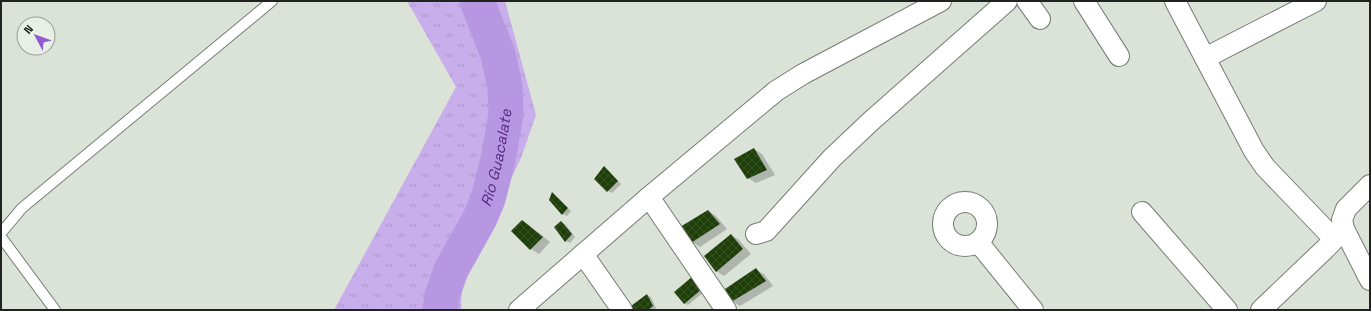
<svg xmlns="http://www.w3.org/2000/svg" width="1371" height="311" font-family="'Space Grotesk',sans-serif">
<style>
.grass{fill:url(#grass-tufts)}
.shadow{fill:#0003}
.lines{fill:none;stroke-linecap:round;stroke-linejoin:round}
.river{stroke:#b797e1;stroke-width:35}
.building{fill:url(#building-cross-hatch)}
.service-casing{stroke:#767c73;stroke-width:12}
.minor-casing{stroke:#767c73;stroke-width:22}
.service{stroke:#fff;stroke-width:10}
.minor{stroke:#fff;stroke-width:20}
.labels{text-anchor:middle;stroke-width:4;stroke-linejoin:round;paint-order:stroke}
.water-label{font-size:15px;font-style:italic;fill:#562a80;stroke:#e8efe5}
</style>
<defs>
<pattern id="grass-tufts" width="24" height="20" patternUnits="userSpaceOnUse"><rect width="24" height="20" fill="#c8afeb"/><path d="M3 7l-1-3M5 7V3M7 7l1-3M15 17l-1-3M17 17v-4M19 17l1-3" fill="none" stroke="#ac96c9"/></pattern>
<pattern id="building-cross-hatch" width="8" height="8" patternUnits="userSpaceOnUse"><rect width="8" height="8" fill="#1e3f0a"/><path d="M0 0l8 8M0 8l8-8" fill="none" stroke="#365225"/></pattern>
</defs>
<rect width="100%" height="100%" fill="#dbe2d8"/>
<polygon class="grass" points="407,1 505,1 536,115 521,158 462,282 461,310 334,310 456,87"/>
<g class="shadow">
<polygon points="754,149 762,154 775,175 756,183 748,178"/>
<polygon points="604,168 608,170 621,184 612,193 608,191"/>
<polygon points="553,193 571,211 567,216 563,214"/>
<polygon points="708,211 716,216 727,229 700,247 692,242"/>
<polygon points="523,221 530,226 550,242 539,254 531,249 513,231"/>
<polygon points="561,222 565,224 575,237 570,243 566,241"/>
<polygon points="731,235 739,240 751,254 724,276 716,271"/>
<polygon points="756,270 764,274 773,286 740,306 732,301"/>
<polygon points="697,280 705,291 688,305 684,303"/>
<polygon points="647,295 651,297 656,308 654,310 635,310"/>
</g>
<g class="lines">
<path class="river" id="s1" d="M 440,310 L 442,296 L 451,270 L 480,218 L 488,199 L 498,160 L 506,114 L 505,87 L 498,54 L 477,1"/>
</g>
<g class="building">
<polygon points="754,148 767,170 747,179 734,159"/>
<polygon points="604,166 618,181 607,192 594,179"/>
<polygon points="552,192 568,208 562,215 549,200"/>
<polygon points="708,210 720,224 691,243 680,227"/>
<polygon points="522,220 543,237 530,250 511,231"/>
<polygon points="561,221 572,234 565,242 554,227"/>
<polygon points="731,234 743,249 716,272 704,256"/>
<polygon points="756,268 766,281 731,302 725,289"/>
<polygon points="693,276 702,289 684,304 674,292"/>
<polygon points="647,294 653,306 648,310 634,310 631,306"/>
</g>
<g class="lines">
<defs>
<g id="service">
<polyline points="1,233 22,208 272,1"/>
<polyline points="1,237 55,310"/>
</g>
<g id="minor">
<polyline points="1027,1 1040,19"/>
<polyline points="1084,1 1119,56"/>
<polyline points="1175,1 1254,151 1265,167 1334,239"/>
<polyline points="1205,58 1316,1"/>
<polyline points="649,197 726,310"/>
<circle cx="965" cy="224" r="22"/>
<polyline points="1142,212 1227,310"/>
<polyline points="1344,229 1370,280"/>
<polyline points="756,234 766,231 832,158 870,122 1007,1"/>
<polyline points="978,242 1033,310"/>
<polyline points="583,254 622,310"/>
<polyline points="519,310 649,197 776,91 803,74 941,1"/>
<polyline points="1261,310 1326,248 1344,229 1342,220 1346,209 1370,185"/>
</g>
</defs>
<use href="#service" class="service-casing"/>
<use href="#minor" class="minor-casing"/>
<use href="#service" class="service"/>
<use href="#minor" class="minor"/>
</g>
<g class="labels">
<g class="water-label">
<text dy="5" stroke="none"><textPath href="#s1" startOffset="164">Río Guacalate</textPath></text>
</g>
</g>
<rect width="1371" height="311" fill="none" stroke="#212320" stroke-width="4"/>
<g transform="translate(36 36) rotate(311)"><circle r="19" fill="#e8efe5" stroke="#989d96"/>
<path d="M0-3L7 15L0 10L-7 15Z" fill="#9359d1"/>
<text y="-6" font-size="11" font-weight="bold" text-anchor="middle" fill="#212320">N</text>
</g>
</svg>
